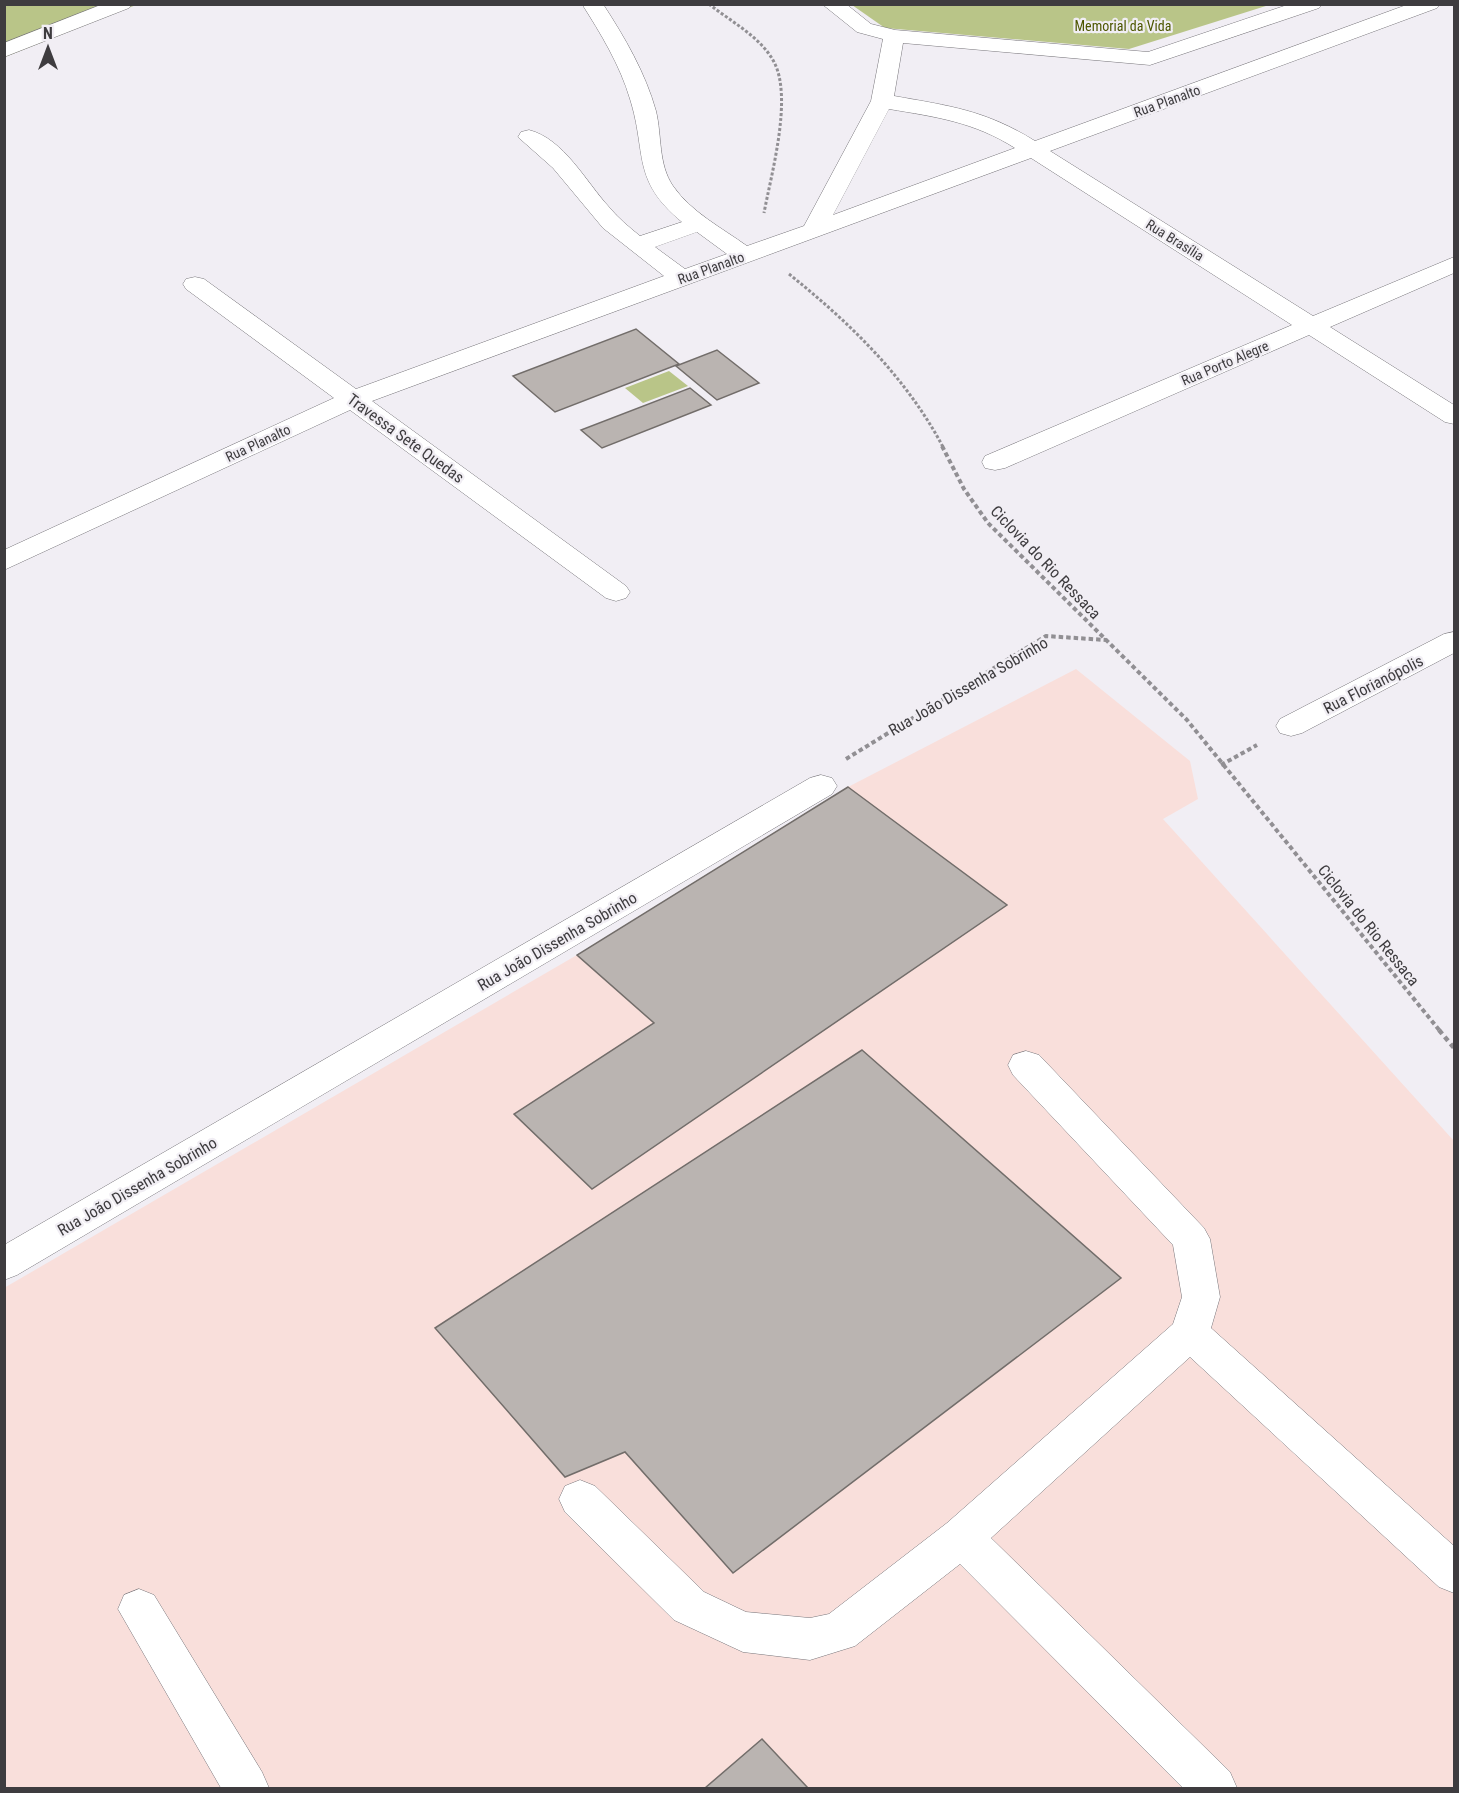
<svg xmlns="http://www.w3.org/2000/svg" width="1459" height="1793" font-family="'Roboto Condensed',sans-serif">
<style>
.industrial{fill:#f9dfdb}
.green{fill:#b9c588}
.building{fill:#bab4b1;stroke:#726d6a;stroke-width:1.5}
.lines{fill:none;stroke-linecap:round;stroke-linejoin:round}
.minor-casing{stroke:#78767b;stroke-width:1}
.path-far2{stroke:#918f93;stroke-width:3;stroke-dasharray:3 2;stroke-linecap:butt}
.path-far1{stroke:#918f93;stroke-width:4;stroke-dasharray:4.5 3;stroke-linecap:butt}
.path{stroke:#918f93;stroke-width:4.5;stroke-dasharray:5 4;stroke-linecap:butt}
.minor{fill:#fff;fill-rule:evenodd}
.labels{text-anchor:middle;stroke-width:4.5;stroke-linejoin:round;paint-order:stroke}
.far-park-label{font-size:14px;fill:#4d5700;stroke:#f1eef4}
.far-street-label{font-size:14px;fill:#3e3c3f;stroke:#f1eef4}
.street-label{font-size:16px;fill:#3e3c3f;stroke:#f1eef4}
</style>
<rect width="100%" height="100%" fill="#f1eef4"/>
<polygon class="industrial" points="1076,669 1190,761 1198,799 1163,819 1454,1141 1454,1788 5,1788 4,1288 577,955 848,787"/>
<g class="green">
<polygon points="5,5 136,5 5,57"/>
<polygon points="852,5 1269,5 1129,49 885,28"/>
<polygon points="669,371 688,386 643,403 625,388"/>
</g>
<g class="building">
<polygon points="636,329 679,364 555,412 513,376"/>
<polygon points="717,350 759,383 717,400 676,366"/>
<polygon points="690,388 711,405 602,448 581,430"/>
<polygon points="848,787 1007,905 592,1189 514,1114 654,1023 577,955"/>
<polygon points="862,1050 1121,1278 733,1573 625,1452 565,1477 435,1328"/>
<polygon points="762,1739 808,1788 705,1788"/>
</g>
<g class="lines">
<defs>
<g id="minor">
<polygon points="103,4 132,4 129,8 4,57 4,43"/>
<path d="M 582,4 L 603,4 C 625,38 645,72 656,111 C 662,136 658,164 673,186 C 691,212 722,228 747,246 L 804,226 L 871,101 L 883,39 L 857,32 L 822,4 L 846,4 L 871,24 L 895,30 L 1148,52 L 1290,4 L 1322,4 L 1319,8 L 1150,65 L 903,43 L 894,96 C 950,106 985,110 1035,141 L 1409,4 L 1440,4 L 1437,8 L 1050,151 L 1313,316 L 1454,257 L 1454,273 L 1330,327 L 1454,405 L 1454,424 L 1445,422 L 1309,335 L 1005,468 L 995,470 L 985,468 L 982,462 L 985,456 L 1292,325 L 1031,158 L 372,401 L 626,586 L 630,592 L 626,598 L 616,601 L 606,598 L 350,410 L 4,570 L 4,550 L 334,398 L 186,289 L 183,284 L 186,279 L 195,277 L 204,279 L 356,389 L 664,276 L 603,228 L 553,168 L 518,137 L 521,132 L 529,130 C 564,139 586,182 609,207 C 618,218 629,227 640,236 L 682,222 C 631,180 647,153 630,99 C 620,65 601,34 582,4 ZM 889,109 C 937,117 974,122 1015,148 L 833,215 ZM 697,232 L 727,254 L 685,269 L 655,247 Z"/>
<polygon points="1454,632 1454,653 1302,733 1291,736 1280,733 1276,726 1280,719 1444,634"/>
<polygon points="821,775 832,778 837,786 832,794 17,1275 4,1280 4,1245 810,778"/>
<polygon points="1026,1051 1039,1055 1204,1228 1210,1239 1220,1297 1211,1328 1454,1546 1454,1593 1439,1587 1190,1357 991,1538 1230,1772 1237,1788 1183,1788 960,1564 855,1646 810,1660 743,1652 674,1620 565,1512 559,1499 565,1486 580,1480 595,1486 704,1592 746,1612 810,1618 829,1614 947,1523 1173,1324 1182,1297 1173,1245 1013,1075 1008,1065 1013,1055"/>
<polygon points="139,1589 154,1595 262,1772 269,1788 221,1788 118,1609 124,1595"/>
</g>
</defs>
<use href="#minor" class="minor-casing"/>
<g class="path-far2">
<path d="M 709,4 C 730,21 761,37 774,62 C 793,98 771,175 764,213"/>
<path d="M 789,274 C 850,323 906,377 943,447"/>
</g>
<g class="path-far1">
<polyline points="942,446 964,489 988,523 1187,720 1440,1031"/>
<polyline points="846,759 1046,636 1106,640"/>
<polyline points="1221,765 1257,745"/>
</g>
<polyline class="path" points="1439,1030 1454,1048"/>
<use href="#minor" class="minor"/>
</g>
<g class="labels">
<g class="far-park-label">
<text x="1123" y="31">Memorial da Vida</text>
</g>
<g class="far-street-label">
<text transform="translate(1167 101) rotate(-20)" y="5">Rua Planalto</text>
<text transform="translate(1175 240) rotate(32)" y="5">Rua Brasília</text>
<text transform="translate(711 268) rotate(-20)" y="5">Rua Planalto</text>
<text transform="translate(1225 363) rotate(-23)" y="5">Rua Porto Alegre</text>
<text transform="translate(258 443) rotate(-25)" y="5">Rua Planalto</text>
</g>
<g class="street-label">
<text transform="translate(406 438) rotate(36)" y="6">Travessa Sete Quedas</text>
<text transform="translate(1046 562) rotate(46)" y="6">Ciclovia do Rio Ressaca</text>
<text transform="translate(1373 684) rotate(-27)" y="6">Rua Florianópolis</text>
<text transform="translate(968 686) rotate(-30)" y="6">Rua João Dissenha Sobrinho</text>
<text transform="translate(1369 925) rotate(51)" y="6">Ciclovia do Rio Ressaca</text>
<text transform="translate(557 941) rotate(-30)" y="6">Rua João Dissenha Sobrinho</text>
<text transform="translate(137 1186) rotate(-30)" y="6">Rua João Dissenha Sobrinho</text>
</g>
</g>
<rect width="1459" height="1793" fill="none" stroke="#3e3c3f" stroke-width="12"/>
<g transform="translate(48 48)" stroke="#f1eef4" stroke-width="4.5" paint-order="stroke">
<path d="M0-4.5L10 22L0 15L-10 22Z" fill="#3e3c3f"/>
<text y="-9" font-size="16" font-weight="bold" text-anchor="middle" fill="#3e3c3f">N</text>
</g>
</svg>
